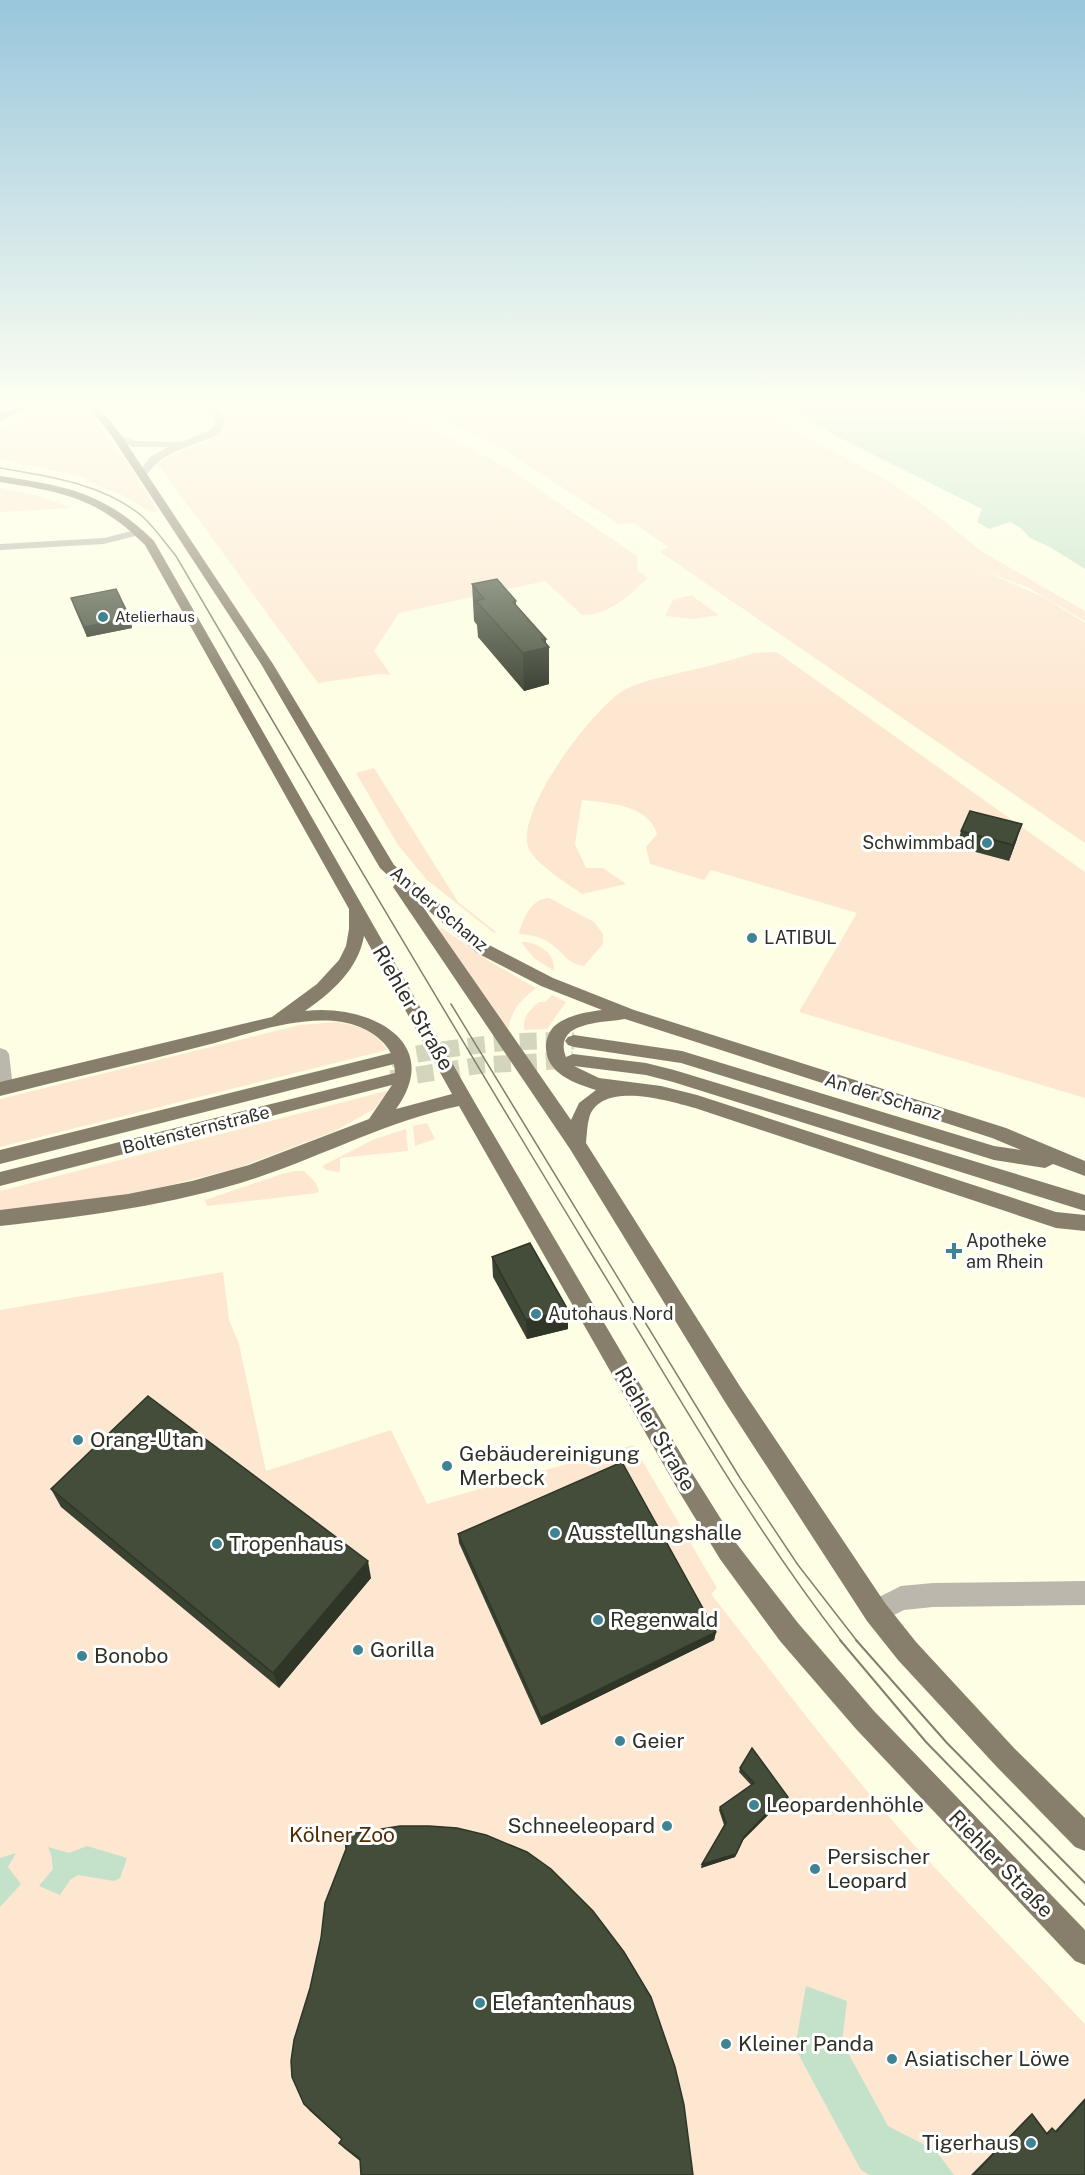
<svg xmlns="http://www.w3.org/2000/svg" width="1085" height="2175" font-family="'Public Sans',sans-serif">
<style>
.green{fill:#fde7d1}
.water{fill:#c4e2c9}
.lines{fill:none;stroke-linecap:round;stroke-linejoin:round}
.major-tunnel{stroke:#d4d5bd;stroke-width:17;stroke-dasharray:17 9;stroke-linecap:butt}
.minor{fill:#bcb7ad;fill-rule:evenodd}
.major{fill:#877f6c;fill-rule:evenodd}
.tram-far1{stroke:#808070;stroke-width:1.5}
.tram{stroke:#808070;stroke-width:2}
.wall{fill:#3a4231}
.shaded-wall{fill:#2f3628}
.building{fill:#434d39;stroke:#2f3628;stroke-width:1.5}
.poi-dot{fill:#408493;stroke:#fff;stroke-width:2}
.labels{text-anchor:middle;stroke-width:6;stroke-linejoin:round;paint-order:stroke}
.far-poi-label{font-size:15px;fill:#303026;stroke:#fff;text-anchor:start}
.poi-label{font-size:18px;fill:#303026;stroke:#fff;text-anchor:start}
.street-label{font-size:18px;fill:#303026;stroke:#fff}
.near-street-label{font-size:21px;fill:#303026;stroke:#fff}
.near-poi-label{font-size:21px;fill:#303026;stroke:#fff;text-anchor:start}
.near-park-label{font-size:21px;fill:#502c00;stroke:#fff}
</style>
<rect width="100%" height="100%" fill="#fdfee3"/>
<g class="green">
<polygon points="44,407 85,407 133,471 158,511 152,513 122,495 84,481 87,478 0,459 0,429"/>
<path d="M 215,407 L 386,407 L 437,430 L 510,470 L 637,556 L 638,571 L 648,578 C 629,596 609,615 582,615 L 545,581 L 399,613 L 374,651 L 391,675 L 379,674 L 318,683 L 158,464 C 177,448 221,445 227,421 Z"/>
<polygon points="418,407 753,407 890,482 938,516 981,551 1085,611 1085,621 1027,587 992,574 957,551 991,574 1045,598 1085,623 1085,843 660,552 668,547 634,523 619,524 505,450"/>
<polygon points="0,488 39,496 71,508 0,512"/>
<polygon points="691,595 719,615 694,619 665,616 673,600"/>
<path d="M 771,652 L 778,653 L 1085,872 L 1085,1098 L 799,1012 L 857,913 L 711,870 L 704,880 L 650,864 L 646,847 L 657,834 C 648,804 608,803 582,800 L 575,844 L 586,868 L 603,868 L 626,884 L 582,894 C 567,883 533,863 528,846 C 516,810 595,705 626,689 C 644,680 664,677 683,672 C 707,667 731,660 754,653 Z"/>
<polygon points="374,768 458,902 496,932 494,933 426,879 398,845 356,773"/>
<path d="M 549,898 L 594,922 L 603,934 L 603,944 L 584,966 C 567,963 568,958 556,948 C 546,938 533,935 519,934 C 522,919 532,898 549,898 Z"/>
<path d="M 442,928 L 489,961 L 536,988 C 521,1000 511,1010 508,1031 L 445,941 L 439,929 Z"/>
<path d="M 521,942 C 538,942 555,952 554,971 L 534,958 Z"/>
<path d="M 552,995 L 566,1002 L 547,1029 L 524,1030 C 523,1016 529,1011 539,1002 L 545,1002 Z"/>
<path d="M 337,1022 C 358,1026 375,1030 387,1050 L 0,1147 L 0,1099 L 299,1025 Z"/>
<polygon points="386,1091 388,1092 374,1109 335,1131 235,1169 137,1193 0,1211 0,1191"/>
<polygon points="427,1123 435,1139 415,1146 413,1126"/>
<polygon points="406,1129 408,1151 340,1158 340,1172 326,1170 322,1166 375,1139"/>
<polygon points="295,1171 304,1171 315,1182 319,1190 317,1193 207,1206 205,1200 282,1174"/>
<path d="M 223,1272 L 229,1320 L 239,1344 L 266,1471 L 391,1430 L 427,1504 L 633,1445 L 717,1588 L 711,1594 C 760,1656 807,1720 858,1780 C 928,1866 1009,1943 1085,2024 L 1085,2175 L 0,2175 L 0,1310 Z"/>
</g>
<g class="water">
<polygon points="786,407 1085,407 1085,569 1050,547 1030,538 1021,528 1010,522 989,529 977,522 982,509 844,440"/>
<polygon points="87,1846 127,1858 120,1878 114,1881 78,1875 70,1880 60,1895 39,1886 53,1869 51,1854 48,1847 69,1853"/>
<polygon points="16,1853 8,1867 21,1884 0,1907 0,1858"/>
<polygon points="806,1986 847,2001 842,2042 888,2126 936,2151 954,2175 870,2175 861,2170 795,2048"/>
</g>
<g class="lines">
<g class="major-tunnel">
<path d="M 391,1059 C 452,1047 512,1039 574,1041"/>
<polyline points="391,1079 482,1065 573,1060"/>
</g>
<g class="minor">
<path d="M 205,407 L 215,407 L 225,421 L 219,434 C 193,447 162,450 146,476 L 137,474 L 150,457 L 168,447 L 133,447 L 112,437 L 117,434 L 135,441 L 181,442 L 211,430 L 215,421 Z"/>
<polygon points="139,529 145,532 143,534 104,544 0,550 0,544 104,538"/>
<polygon points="0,1048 6,1050 9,1054 13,1088 10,1093 0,1093"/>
<polygon points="1085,1581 1085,1605 933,1607 904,1610 876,1624 867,1621 864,1612 867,1603 901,1586 933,1583"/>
</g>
<g class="major">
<polygon points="17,407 29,407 0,421 0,414"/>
<path d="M 89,407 L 99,407 L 121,435 L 273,664 L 394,865 L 489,945 L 553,978 L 634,1010 L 1006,1128 L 1085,1161 L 1085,1176 L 1053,1164 L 1045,1168 L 994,1160 L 681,1063 L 574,1047 L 568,1045 L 565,1041 L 568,1037 L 574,1035 L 682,1051 L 994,1146 L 1021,1150 L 992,1138 L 625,1019 C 604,1023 552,1021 566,1057 L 573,1054 L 646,1063 L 674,1070 L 1085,1195 L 1085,1211 L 673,1082 L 646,1075 L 574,1066 L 599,1078 L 661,1086 L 697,1095 L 1056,1212 L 1085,1215 L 1085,1231 L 1056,1228 L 695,1108 C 668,1101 605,1081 590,1115 C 587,1124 587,1134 586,1143 L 741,1388 L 885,1603 L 916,1642 L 1014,1748 L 1085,1818 L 1085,1851 L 1075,1847 L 996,1766 L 898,1660 L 867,1621 L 725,1402 L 570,1149 L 393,887 L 396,883 L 380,868 L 261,664 L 113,438 ZM 421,904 L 477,953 L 541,986 L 602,1010 C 587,1012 569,1015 557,1024 C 551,1028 547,1036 546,1044 C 544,1073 574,1083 596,1090 L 579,1103 L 571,1120 Z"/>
<path d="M 0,476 C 66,486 104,492 154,541 L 475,1103 L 694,1476 L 736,1543 L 798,1623 L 874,1711 L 1085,1930 L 1085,1965 L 1075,1961 L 856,1729 L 780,1641 L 720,1559 L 678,1490 L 459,1106 C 388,1121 327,1154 259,1177 C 175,1205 87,1216 0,1226 L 0,1210 L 128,1194 L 192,1181 L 249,1165 L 369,1119 L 392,1085 L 0,1186 L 0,1172 L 395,1073 L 394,1064 L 0,1164 L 0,1150 L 391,1053 C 382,1036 361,1025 342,1022 C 295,1015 244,1036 199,1047 C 133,1064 66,1079 0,1096 L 0,1082 L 272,1017 L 317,984 L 339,960 L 346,946 L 349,929 L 349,909 L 145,545 C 98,498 63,492 0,482 ZM 364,936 L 452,1094 L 396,1109 C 446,1040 365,1003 305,1011 C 331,993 358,970 364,936 Z"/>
</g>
<g class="tram-far1">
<polyline points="0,411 10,407"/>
<path d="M 0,468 C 48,476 105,484 143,517 C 156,529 165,543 176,556 C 314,792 453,1027 595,1260 C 674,1388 749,1522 841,1641"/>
<polyline points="451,1004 740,1478 798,1565 857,1641"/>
</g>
<g class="tram">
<polyline points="840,1640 926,1742 1085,1905"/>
<polyline points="856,1640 947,1743 1085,1883"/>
</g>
</g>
<g class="wall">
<polygon points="472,584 516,601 516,605 549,647 549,684 524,691 478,637 477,625 474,621"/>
<polygon points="71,598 130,618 132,628 87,637 74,607"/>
<polygon points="961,831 1017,839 1009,861 957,847"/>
<polygon points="492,1257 568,1329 527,1339 493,1277"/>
<polygon points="51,1489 371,1578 279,1688 61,1507"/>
<polygon points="458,1534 716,1632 714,1640 541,1725 459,1543"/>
<polygon points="740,1768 786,1800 769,1814 743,1840 735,1857 701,1868 724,1825 719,1810 720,1807 751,1785 739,1772"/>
<polygon points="400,1826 360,2161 345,2149 339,2143 342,2140 310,2111 304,2104"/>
<polygon points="1085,2098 1085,2175 971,2175 1029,2116 1032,2114 1046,2133 1052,2128 1055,2131"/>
</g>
<g class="shaded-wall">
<polygon points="130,618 132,628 87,637 84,627"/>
<polygon points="542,639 546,639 546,648 549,647 549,684 524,691 523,653"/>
<polygon points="1022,824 1017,839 1009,861 1013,845"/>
<polygon points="568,1310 568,1329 527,1339 526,1320"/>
<polygon points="368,1561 371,1578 279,1688 273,1673"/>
<polygon points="716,1632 714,1640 541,1725 541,1718"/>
<polygon points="788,1797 786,1800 769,1814 743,1840 735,1857 701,1868 702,1864 744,1837 770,1810"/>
</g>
<g class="building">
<polygon points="497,579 516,601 513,602 546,639 542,639 549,647 523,653 476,601 484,599 472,584"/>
<polygon points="116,589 130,618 84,627 71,598"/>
<polygon points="970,811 1022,824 1013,845 961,831"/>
<polygon points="530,1243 568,1310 526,1320 492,1257"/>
<polygon points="148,1396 368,1561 273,1673 51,1489"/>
<polygon points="622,1462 716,1632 541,1718 458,1534"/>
<polygon points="752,1748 788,1797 770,1810 744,1837 736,1854 702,1864 726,1823 720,1807 754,1783 740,1768"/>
<polygon points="400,1826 429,1826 457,1828 486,1835 527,1852 551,1869 593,1911 624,1952 651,1997 675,2067 684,2105 693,2175 361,2175 360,2159 339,2143 342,2139 304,2104 292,2077 291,2061 294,2040 310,1988 321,1938 325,1903 346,1849 345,1835"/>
<polygon points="1085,2100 1085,2175 973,2175 1032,2114 1047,2134 1052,2128 1056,2132"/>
</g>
<linearGradient id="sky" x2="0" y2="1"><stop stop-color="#99c6dc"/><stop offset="0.57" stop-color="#fefff2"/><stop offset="1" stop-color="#fefff2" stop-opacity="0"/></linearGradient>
<rect width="1085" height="711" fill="url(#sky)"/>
<g class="poi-dot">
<circle cx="103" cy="617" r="6"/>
<circle cx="987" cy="843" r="6"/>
<circle cx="752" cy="938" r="6"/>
<path d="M951 1242h6v6h6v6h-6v6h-6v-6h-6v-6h6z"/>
<circle cx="536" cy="1314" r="6"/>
<circle cx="78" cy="1440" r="6"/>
<circle cx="447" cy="1466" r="6"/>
<circle cx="555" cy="1533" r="6"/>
<circle cx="217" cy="1544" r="6"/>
<circle cx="598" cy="1620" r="6"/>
<circle cx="358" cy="1650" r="6"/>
<circle cx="82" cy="1656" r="6"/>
<circle cx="620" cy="1741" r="6"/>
<circle cx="754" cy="1805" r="6"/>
<circle cx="667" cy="1826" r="6"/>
<circle cx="815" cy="1869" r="6"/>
<circle cx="480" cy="2003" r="6"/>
<circle cx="726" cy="2044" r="6"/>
<circle cx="892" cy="2059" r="6"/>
<circle cx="1031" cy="2143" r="6"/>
</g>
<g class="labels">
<g class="far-poi-label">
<text x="115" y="622">Atelierhaus</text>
</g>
<g class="poi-label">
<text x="975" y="849" text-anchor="end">Schwimmbad</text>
<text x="764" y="944">LATIBUL</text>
<text x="966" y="1247">Apotheke<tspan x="966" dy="21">am Rhein</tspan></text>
<text x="548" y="1320">Autohaus Nord</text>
</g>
<g class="street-label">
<text transform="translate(439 909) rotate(40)" y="6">An der Schanz</text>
<text transform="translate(883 1097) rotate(17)" y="6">An der Schanz</text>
<text transform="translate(196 1130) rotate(-14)" y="6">Boltensternstraße</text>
</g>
<g class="near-street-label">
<text transform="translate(413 1008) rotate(60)" y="7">Riehler Straße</text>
<text transform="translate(655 1429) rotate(60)" y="7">Riehler Straße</text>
<text transform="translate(1001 1864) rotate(46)" y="7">Riehler Straße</text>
</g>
<g class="near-poi-label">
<text x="90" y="1447">Orang-Utan</text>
<text x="459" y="1461">Gebäudereinigung<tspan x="459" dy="24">Merbeck</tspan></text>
<text x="567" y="1540">Ausstellungshalle</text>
<text x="229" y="1551">Tropenhaus</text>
<text x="610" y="1627">Regenwald</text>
<text x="370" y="1657">Gorilla</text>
<text x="94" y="1663">Bonobo</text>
<text x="632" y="1748">Geier</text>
<text x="766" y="1812">Leopardenhöhle</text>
<text x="655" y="1833" text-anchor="end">Schneeleopard</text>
<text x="827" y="1864">Persischer<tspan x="827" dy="24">Leopard</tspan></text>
<text x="492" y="2010">Elefantenhaus</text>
<text x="738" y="2051">Kleiner Panda</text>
<text x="904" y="2066">Asiatischer Löwe</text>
<text x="1019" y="2150" text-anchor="end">Tigerhaus</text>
</g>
<g class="near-park-label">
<text x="342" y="1842">Kölner Zoo</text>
</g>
</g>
</svg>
